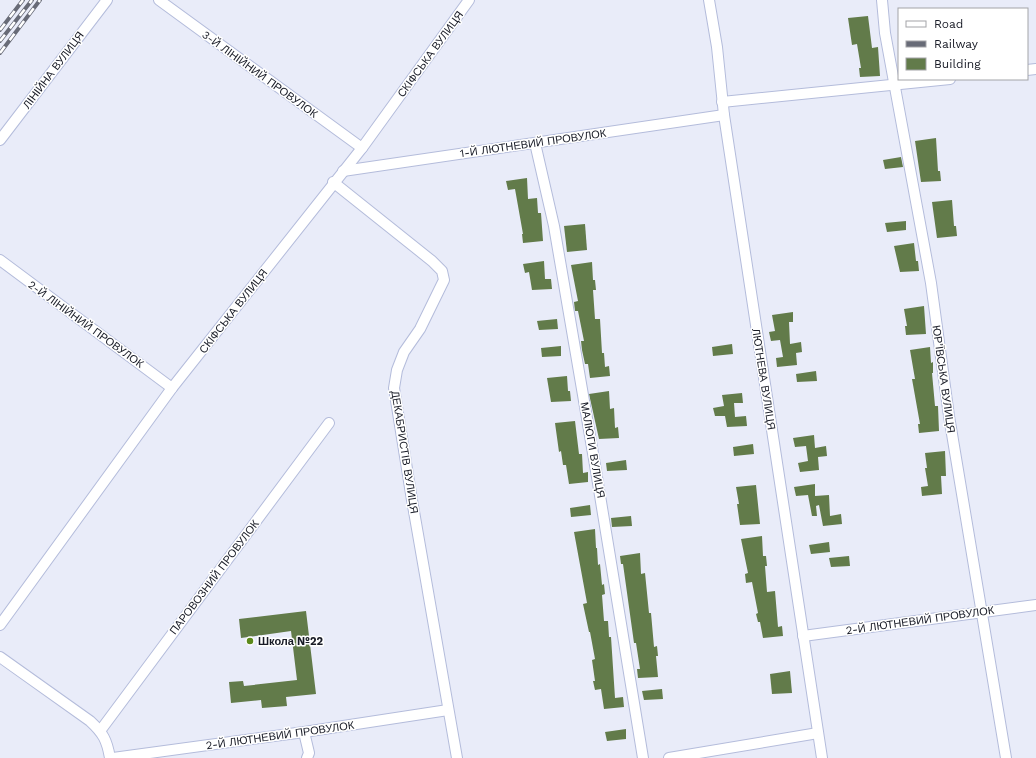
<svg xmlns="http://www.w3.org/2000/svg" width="1036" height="758" font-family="'Work Sans',sans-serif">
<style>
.building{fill:#627b4a}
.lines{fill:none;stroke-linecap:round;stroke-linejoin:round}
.street-casing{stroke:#b4bcdb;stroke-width:12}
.street{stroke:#fff;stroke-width:10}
.rail-casing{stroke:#686b77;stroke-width:4}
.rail{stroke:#fff;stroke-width:2.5;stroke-dasharray:8;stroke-linecap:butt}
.poi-dot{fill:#5b891b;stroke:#fff;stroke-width:1.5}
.labels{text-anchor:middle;stroke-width:3;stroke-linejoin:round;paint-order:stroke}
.street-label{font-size:11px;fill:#181b26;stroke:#fff}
.poi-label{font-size:11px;font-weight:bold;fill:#181b26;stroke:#fff;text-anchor:start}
</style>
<rect width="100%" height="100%" fill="#e9ecf9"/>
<g class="building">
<polygon points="868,16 872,48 878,47 880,76 860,77 859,68 861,68 857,44 852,45 848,18"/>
<polygon points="936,138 938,171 940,171 941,181 921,182 915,141"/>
<polygon points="901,157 903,167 885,169 883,160"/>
<polygon points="527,178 528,199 537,198 538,213 541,213 543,241 523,243 522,234 523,234 515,189 508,190 506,181"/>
<polygon points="952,200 954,226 956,226 957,236 937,238 932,202"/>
<polygon points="906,221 906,230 887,232 885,223"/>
<polygon points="585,224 587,250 567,252 564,226"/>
<polygon points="914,243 916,261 918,261 919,271 900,272 894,246"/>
<polygon points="544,261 545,279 551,279 552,289 532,290 529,272 525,273 523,264"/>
<polygon points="592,262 593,280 595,280 596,290 593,290 595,319 600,319 602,353 604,353 605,367 609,366 610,376 590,378 588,364 585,364 582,350 581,341 584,341 578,311 575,311 574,302 578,301 571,265"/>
<polygon points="924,306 926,334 906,335 905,326 907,326 904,309"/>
<polygon points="793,312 793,322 789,322 790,344 801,342 802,352 796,353 797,365 777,367 776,358 783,357 780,340 771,341 769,332 775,331 772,315"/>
<polygon points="557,319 558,329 539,330 537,321"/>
<polygon points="732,344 733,354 713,356 712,347"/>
<polygon points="561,346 561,356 542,357 541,348"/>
<polygon points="930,347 931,363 933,362 933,373 932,373 935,406 938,406 939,431 919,433 918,424 920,424 912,379 915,379 910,350"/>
<polygon points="816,371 817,381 797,382 796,374"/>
<polygon points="567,376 568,391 570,391 571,401 551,402 547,378"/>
<polygon points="609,391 610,409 614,408 615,428 618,427 619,438 599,439 589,394"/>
<polygon points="742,393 743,403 734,403 735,417 746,416 747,426 727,427 725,416 715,416 713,408 724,406 722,395"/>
<polygon points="575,421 579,454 582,454 583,473 588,472 588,482 569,484 566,465 563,465 561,451 559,452 555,423"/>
<polygon points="814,435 815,448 826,446 827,456 818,457 819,470 800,472 798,463 808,461 806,446 795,447 793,438"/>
<polygon points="753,444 754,454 734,456 733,447"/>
<polygon points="945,451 946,476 941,476 942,494 922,496 921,487 928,486 925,468 927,468 925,453"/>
<polygon points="626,460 627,470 607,471 606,463"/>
<polygon points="815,484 815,496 829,495 830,516 841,514 842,524 823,526 819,505 816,506 817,516 812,516 808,495 796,496 794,487"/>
<polygon points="756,485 760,524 740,525 737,504 739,504 736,487"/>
<polygon points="590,505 591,515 571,517 570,508"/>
<polygon points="631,516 632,526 612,527 611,518"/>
<polygon points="595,529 596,548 597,548 598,565 600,564 602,585 604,584 605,594 602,595 604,621 608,621 609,637 611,637 615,698 623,697 624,707 604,709 601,689 595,690 593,681 595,681 592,660 595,659 590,632 589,632 583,604 587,603 574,532"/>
<polygon points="762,536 763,556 766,556 767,566 765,566 767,592 775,591 778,627 782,626 783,636 763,638 760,622 758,622 756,614 758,613 752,582 746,583 745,574 748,573 741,539"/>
<polygon points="829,542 830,552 811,554 809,545"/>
<polygon points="640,553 641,574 645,573 649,613 651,613 654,647 657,646 658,656 656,656 658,677 638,678 637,669 640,669 636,643 634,643 623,564 621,564 620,556"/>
<polygon points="849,556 850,566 831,567 829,558"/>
<polygon points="306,611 316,694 286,697 287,706 262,708 261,700 231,703 229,682 243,681 244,686 297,680 291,631 241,638 239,619"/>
<polygon points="790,671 792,693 772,694 770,674"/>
<polygon points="662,689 663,699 644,700 642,691"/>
<polygon points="626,729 626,739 607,741 605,732"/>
</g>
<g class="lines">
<defs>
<g id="street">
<polyline points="159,0 362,148"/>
<polyline points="709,0 717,47 724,115 822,758"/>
<polyline points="882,0 885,33 931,283 949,416 1006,758"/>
<polyline points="1027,70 1036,69"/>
<polyline points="722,102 950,79"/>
<polyline points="0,140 107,0"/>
<polyline points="535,143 554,226 595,465 643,758"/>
<polyline points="343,171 724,115"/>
<polyline points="333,182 432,261 442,271 444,280 420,329 404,352 397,370 394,388 412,500 457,758"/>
<polyline points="0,260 172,388"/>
<polyline points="0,625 172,388 362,148 469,0"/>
<polyline points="803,636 1036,605"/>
<path d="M 0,657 L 90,721 C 103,733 107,740 110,758"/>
<polyline points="100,731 329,423"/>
<polyline points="304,732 309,753 307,758"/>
<polyline points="113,758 304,732 448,710"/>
<polyline points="669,758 818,733"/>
</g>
</defs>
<use href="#street" class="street-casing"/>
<use href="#street" class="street"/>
<defs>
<g id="rail">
<polyline points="0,30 23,0"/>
<polyline points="0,41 32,0"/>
<polyline points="0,53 40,0"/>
</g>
</defs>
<use href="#rail" class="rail-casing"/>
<use href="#rail" class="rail"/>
</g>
<circle class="poi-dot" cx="250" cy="641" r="4"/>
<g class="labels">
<g class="street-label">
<text transform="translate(430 54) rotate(-54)" y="4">СКІФСЬКА ВУЛИЦЯ</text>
<text transform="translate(53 70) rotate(-53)" y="4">ЛІНІЙНА ВУЛИЦЯ</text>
<text transform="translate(260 74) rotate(36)" y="4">3-Й ЛІНІЙНИЙ ПРОВУЛОК</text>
<text transform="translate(533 143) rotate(-8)" y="4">1-Й ЛЮТНЕВИЙ ПРОВУЛОК</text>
<text transform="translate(233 311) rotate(-52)" y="4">СКІФСЬКА ВУЛИЦЯ</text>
<text transform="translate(86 324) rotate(36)" y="4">2-Й ЛІНІЙНИЙ ПРОВУЛОК</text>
<text transform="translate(764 379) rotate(81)" y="4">ЛЮТНЕВА ВУЛИЦЯ</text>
<text transform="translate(944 379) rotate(82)" y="4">ЮР’ЇВСЬКА ВУЛИЦЯ</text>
<text transform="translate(593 450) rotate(80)" y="4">МАЛЮГИ ВУЛИЦЯ</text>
<text transform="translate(405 452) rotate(81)" y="4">ДЕКАБРИСТІВ ВУЛИЦЯ</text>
<text transform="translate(214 577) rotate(-53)" y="4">ПАРОВОЗНИЙ ПРОВУЛОК</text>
<text transform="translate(920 620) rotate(-8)" y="4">2-Й ЛЮТНЕВИЙ ПРОВУЛОК</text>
<text transform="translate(280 735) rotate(-8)" y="4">2-Й ЛЮТНЕВИЙ ПРОВУЛОК</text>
</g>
<g class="poi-label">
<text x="258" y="645">Школа №22</text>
</g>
</g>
<rect x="898" y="8" width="130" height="72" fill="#ffffff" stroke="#a3a4a8"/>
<rect x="906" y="21" width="20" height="6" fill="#ffffff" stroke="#a3a4a8"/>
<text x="934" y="28" font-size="12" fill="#181b26">Road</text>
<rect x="906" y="41" width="20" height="6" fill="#686b77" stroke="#a3a4a8"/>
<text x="934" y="48" font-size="12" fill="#181b26">Railway</text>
<rect x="906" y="58" width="20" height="12" fill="#627b4a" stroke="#a3a4a8"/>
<text x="934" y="68" font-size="12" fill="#181b26">Building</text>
</svg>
